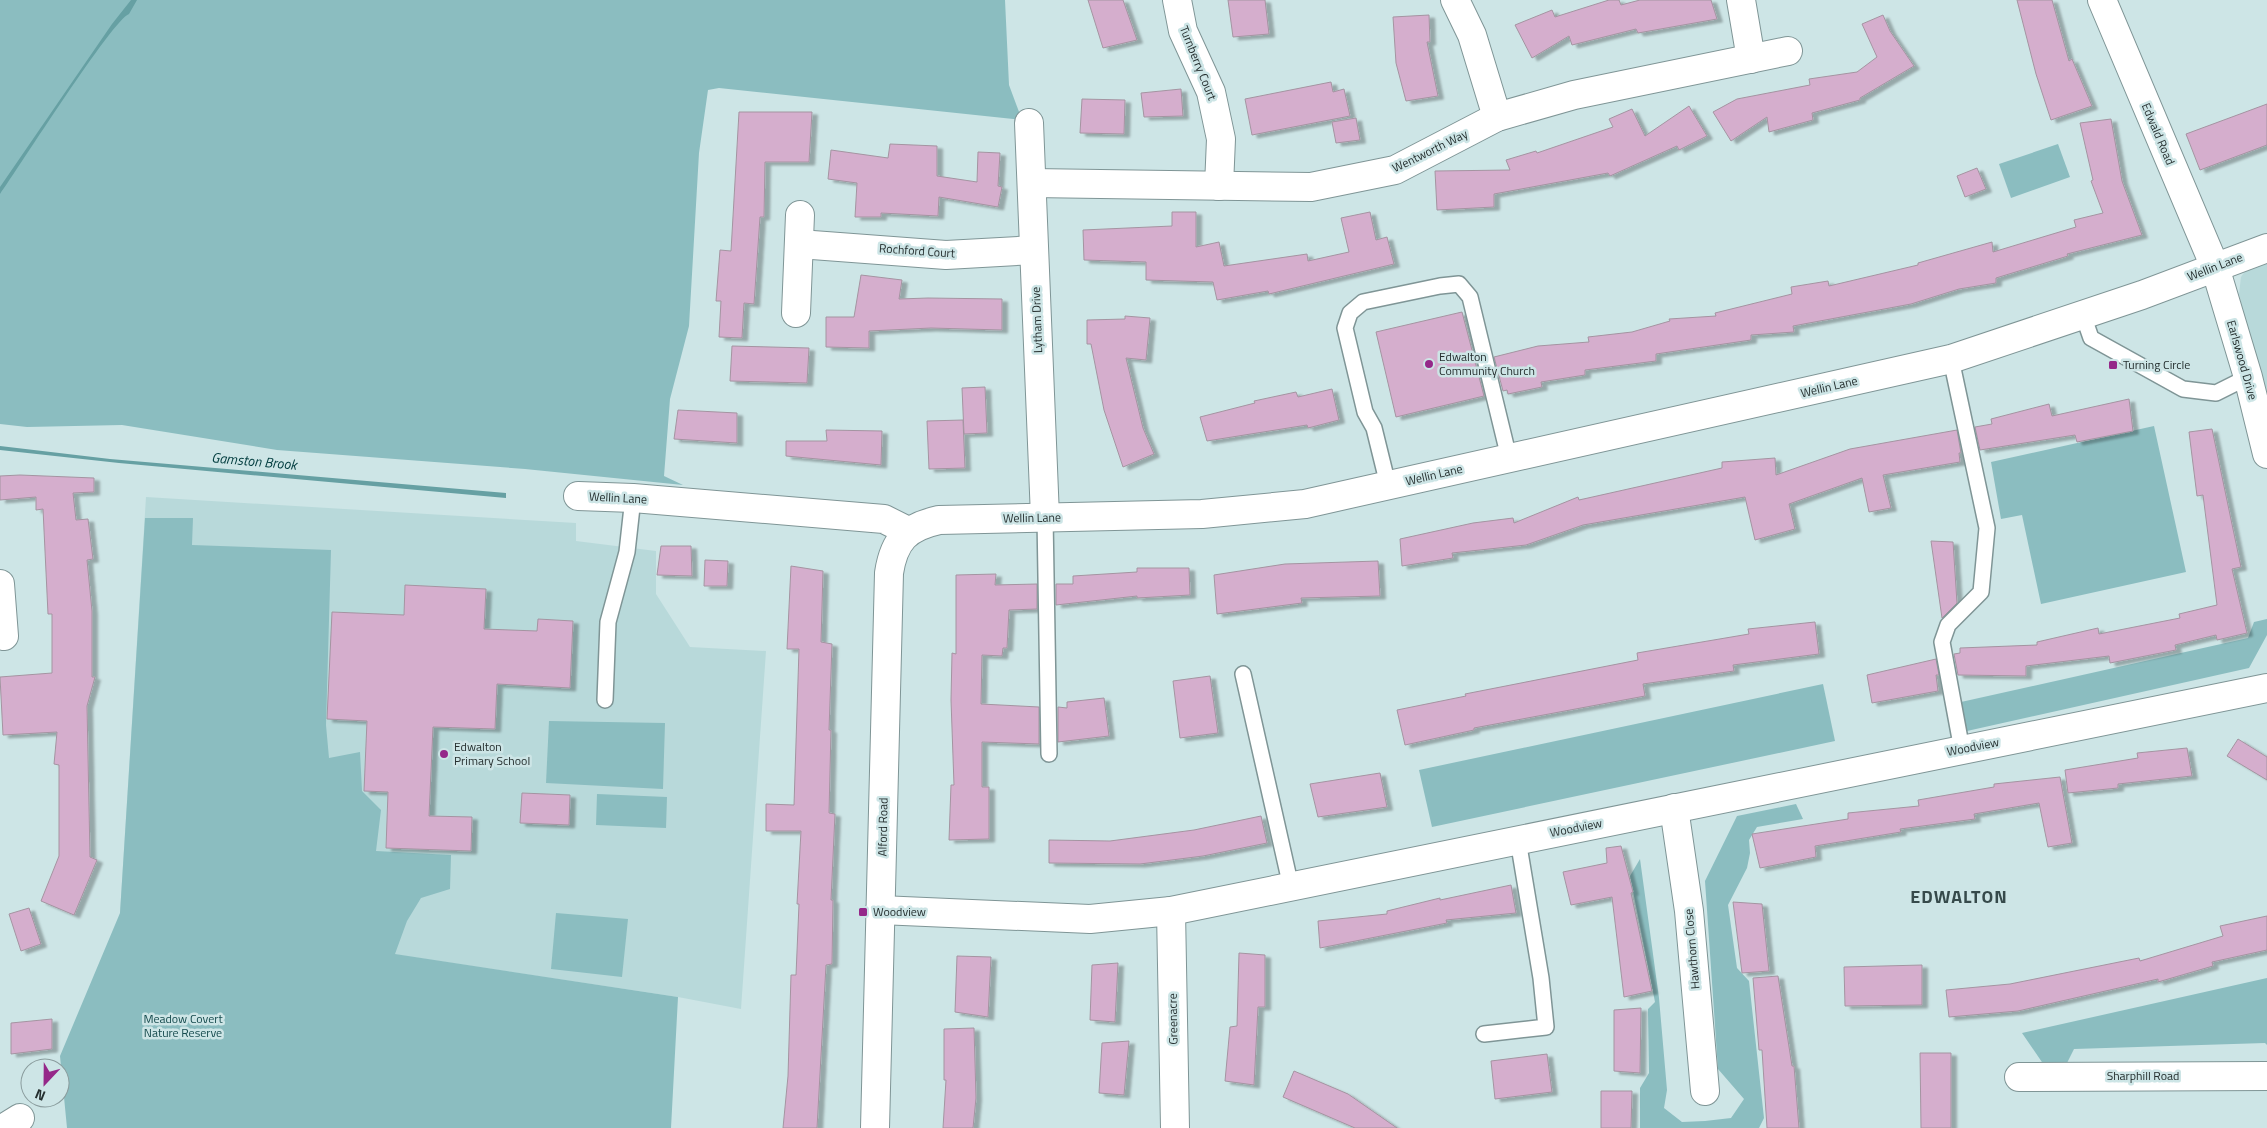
<svg xmlns="http://www.w3.org/2000/svg" width="2267" height="1128" font-family="'Titillium Web',sans-serif">
<style>
.built{fill:#b8d9da}
.green{fill:#8bbdc0}
.water{fill:#66a0a3}
.building{fill:#d5aecd;stroke:#a494a1;filter:url(#shadow)}
.lines{fill:none;stroke-linecap:round;stroke-linejoin:round}
.service-casing{stroke:#7f9596;stroke-width:18}
.minor-casing{stroke:#7f9596;stroke-width:30}
.service{stroke:#fff;stroke-width:15}
.minor{stroke:#fff;stroke-width:28}
.poi-dot{fill:#952889;stroke:#cde5e6;stroke-width:2}
.labels{text-anchor:middle;stroke-width:5;stroke-linejoin:round;paint-order:stroke}
.street-label{font-size:12px;fill:#252f2f;stroke:#cde5e6}
.poi-label{font-size:12px;fill:#252f2f;stroke:#cde5e6;text-anchor:start}
.park-label{font-size:12px;fill:#154a4d;stroke:#cde5e6}
.water-label{font-size:14px;font-style:italic;fill:#013c3e;stroke:#cde5e6}
.district-label{font-size:18px;font-weight:bold;letter-spacing:1px;fill:#364a4b;stroke:#cde5e6}
</style>
<defs>
<filter id="shadow"><feDropShadow dx="5.5" dy="3" stdDeviation="1" flood-color="#0004"/></filter>
</defs>
<rect width="100%" height="100%" fill="#cde5e6"/>
<g class="built">
<polygon points="2267,258 2267,408 2239,294 2241,277 2248,267"/>
<polygon points="146,497 576,523 576,541 656,551 656,594 690,647 766,651 741,1009 678,997 120,913"/>
</g>
<g class="green">
<polygon points="0,0 1005,0 1009,85 1022,120 719,88 708,90 699,153 689,326 670,399 664,476 683,485 525,469 277,450 122,425 27,427 0,424"/>
<polygon points="2058,144 2070,177 2011,198 1999,164"/>
<polygon points="2154,426 2186,572 2041,604 2022,515 2001,519 1991,462"/>
<polygon points="145,518 193,518 192,545 331,550 326,725 329,758 360,752 362,791 381,810 376,851 451,855 450,889 421,898 407,921 395,954 678,997 671,1128 67,1128 60,1056 120,913"/>
<polygon points="2267,619 2267,635 2249,668 1967,731 1961,702 2248,638 2254,622"/>
<polygon points="1823,684 1835,741 1432,827 1419,770"/>
<polygon points="549,721 665,723 663,789 546,783"/>
<polygon points="597,794 667,797 666,828 596,825"/>
<polygon points="1796,804 1803,819 1757,827 1749,840 1750,853 1747,868 1728,905 1737,968 1749,981 1764,1118 1759,1128 1640,1128 1640,1088 1649,1073 1648,1009 1655,1002 1630,876 1640,859 1659,998 1667,1090 1664,1108 1682,1122 1705,1121 1731,1118 1744,1099 1718,1069 1705,881 1737,816"/>
<polygon points="556,913 628,919 622,977 551,969"/>
<polygon points="2267,978 2267,1045 2265,1043 2074,1049 2064,1069 2046,1068 2022,1033"/>
</g>
<g class="water">
<path d="M 131,0 L 137,0 L 129,14 C 113,19 18,169 0,194 L 0,187 L 112,24 Z"/>
<polygon points="0,446 110,459 506,493 506,498 119,463 0,450"/>
</g>
<g class="building">
<polygon points="1088,0 1123,0 1137,40 1103,48"/>
<polygon points="1228,0 1265,0 1269,34 1233,37"/>
<polygon points="1609,0 1619,0 1621,5 1640,0 1711,0 1717,19 1638,33 1636,29 1572,45 1569,36 1532,58 1515,25 1552,10 1555,17"/>
<polygon points="2017,0 2052,0 2069,61 2072,59 2092,106 2051,120 2036,74"/>
<polygon points="1429,15 1430,42 1427,42 1438,96 1406,101 1396,63 1393,17"/>
<polygon points="1883,15 1890,31 1914,66 1860,98 1860,100 1812,113 1813,120 1769,132 1767,117 1731,141 1713,112 1737,99 1810,85 1809,79 1857,72 1877,57 1862,24"/>
<polygon points="1331,82 1333,92 1344,89 1350,116 1252,135 1245,99"/>
<polygon points="1181,89 1183,116 1144,117 1141,93"/>
<polygon points="1082,99 1125,100 1124,134 1080,133"/>
<polygon points="2267,104 2267,145 2200,170 2186,134"/>
<polygon points="1689,106 1707,136 1679,150 1677,146 1610,176 1608,173 1494,194 1494,207 1437,210 1435,171 1510,170 1506,160 1536,151 1537,153 1613,127 1609,119 1632,109 1645,136"/>
<polygon points="739,112 812,112 809,162 765,162 764,217 760,217 754,304 744,303 742,338 719,337 721,301 716,301 720,250 731,251"/>
<polygon points="1356,118 1360,140 1336,143 1332,122"/>
<polygon points="2111,119 2122,181 2142,235 2067,254 2068,256 1996,278 1996,283 1959,289 1911,304 1793,326 1794,332 1751,335 1751,340 1656,354 1656,361 1585,370 1585,375 1541,382 1542,387 1508,394 1507,390 1503,391 1494,357 1538,346 1589,342 1588,337 1632,332 1670,321 1669,319 1716,316 1715,313 1792,294 1791,287 1828,281 1829,286 1918,265 1918,263 1992,242 1993,252 2076,227 2074,220 2103,213 2091,181 2093,180 2080,123"/>
<polygon points="890,144 937,146 937,176 977,182 978,152 1000,153 998,186 1002,187 998,207 939,197 938,216 881,213 881,217 855,217 857,183 828,179 831,150 888,158"/>
<polygon points="1977,168 1986,189 1965,197 1957,176"/>
<polygon points="1172,212 1196,212 1196,247 1219,242 1224,266 1307,254 1308,261 1349,252 1341,218 1370,212 1376,240 1387,237 1394,264 1269,294 1268,291 1217,300 1213,282 1146,280 1146,262 1084,260 1083,230 1172,226"/>
<polygon points="861,275 902,280 899,299 928,298 1002,299 1002,330 931,328 869,331 869,348 826,347 826,317 854,317"/>
<polygon points="1462,312 1484,396 1396,417 1376,332"/>
<polygon points="1125,316 1150,318 1146,360 1126,358 1143,428 1154,454 1123,467 1104,410 1091,344 1087,344 1087,320 1125,319"/>
<polygon points="732,346 809,348 807,383 730,381"/>
<polygon points="985,387 987,433 964,434 962,388"/>
<polygon points="1332,389 1339,420 1308,428 1307,425 1207,441 1200,417 1255,403 1254,401 1296,392 1298,397"/>
<polygon points="2129,399 2133,431 2077,442 2075,435 1980,450 1975,427 1992,424 1991,419 2049,404 2052,416"/>
<polygon points="678,410 737,413 737,443 674,439"/>
<polygon points="963,420 965,468 929,469 927,421"/>
<polygon points="2212,429 2241,567 2232,569 2247,633 2217,640 2216,635 2175,645 2176,650 2110,663 2109,656 2026,666 2026,676 1958,675 1954,654 1960,653 1960,648 2037,645 2037,642 2098,628 2099,634 2180,618 2179,614 2217,605 2203,495 2197,496 2189,432"/>
<polygon points="826,430 882,431 881,465 786,456 786,441 827,441"/>
<polygon points="1957,430 1961,453 1959,453 1960,462 1883,475 1891,508 1869,512 1862,478 1789,504 1795,529 1755,540 1745,497 1583,525 1526,545 1452,553 1453,558 1402,566 1400,539 1473,523 1513,518 1514,523 1578,497 1579,500 1722,468 1722,462 1775,458 1776,475 1850,449"/>
<polygon points="20,475 94,478 94,492 73,493 76,520 88,519 93,559 87,560 92,611 92,677 95,677 87,706 90,857 97,860 74,915 41,901 59,856 59,765 54,764 57,732 3,735 0,677 52,673 52,614 48,614 43,509 36,510 36,497 0,500 0,476"/>
<polygon points="1931,541 1953,542 1957,603 1942,618"/>
<polygon points="661,546 691,546 692,576 657,575"/>
<polygon points="705,560 728,561 727,586 704,586"/>
<polygon points="1378,561 1380,596 1301,598 1302,603 1217,614 1214,575 1285,564"/>
<polygon points="791,566 823,571 821,642 832,644 829,730 831,730 829,813 835,814 831,900 833,900 832,964 826,965 817,1128 783,1128 788,1076 791,975 796,975 799,904 797,904 801,831 766,831 766,804 794,805 799,649 787,649"/>
<polygon points="1137,568 1189,568 1190,595 1137,598 1137,596 1056,605 1056,584 1073,584 1073,576 1137,572"/>
<polygon points="996,574 995,585 1037,584 1037,609 1009,610 1007,648 1003,648 1002,656 982,655 981,704 1039,707 1039,744 982,742 982,787 989,787 989,839 949,840 951,785 954,785 951,700 952,653 956,654 956,575"/>
<polygon points="405,585 486,589 484,629 537,631 538,619 573,621 570,688 497,684 495,729 433,727 429,816 472,817 471,851 386,848 388,792 364,791 367,721 327,719 332,612 404,615"/>
<polygon points="1815,622 1819,654 1733,665 1734,671 1643,684 1645,696 1474,728 1474,730 1405,745 1397,710 1466,696 1465,694 1638,660 1637,653 1749,634 1748,629"/>
<polygon points="1936,659 1939,675 1936,675 1938,691 1872,703 1867,675"/>
<polygon points="1210,676 1218,733 1180,738 1173,681"/>
<polygon points="1104,698 1109,736 1058,742 1058,707 1067,708 1067,702"/>
<polygon points="2238,739 2267,757 2267,780 2227,756"/>
<polygon points="2187,748 2192,776 2118,784 2118,788 2068,793 2065,770 2138,758 2137,753"/>
<polygon points="1380,773 1387,807 1318,817 1310,784"/>
<polygon points="2060,777 2072,843 2048,847 2039,803 1974,814 1975,819 1900,829 1901,832 1815,846 1816,857 1760,868 1752,834 1848,819 1848,813 1919,806 1918,800 1994,787 1994,784"/>
<polygon points="522,793 570,795 569,825 520,823"/>
<polygon points="1261,816 1267,843 1203,856 1140,864 1049,863 1049,840 1110,841 1194,830"/>
<polygon points="1621,846 1633,892 1631,893 1652,991 1624,997 1612,897 1571,905 1563,872 1607,863 1606,848"/>
<polygon points="1511,885 1516,913 1446,920 1447,923 1320,948 1318,921 1387,914 1387,911 1440,898 1440,900"/>
<polygon points="1733,902 1762,904 1769,971 1742,973"/>
<polygon points="29,908 41,944 21,951 9,914"/>
<polygon points="2267,916 2267,950 2212,962 2213,966 2158,982 2158,979 2018,1011 1949,1017 1946,990 2010,984 2139,958 2140,961 2223,936 2220,926"/>
<polygon points="1239,953 1265,955 1265,1007 1258,1007 1254,1085 1225,1081 1230,1027 1237,1026"/>
<polygon points="957,956 991,957 988,1017 955,1012"/>
<polygon points="1118,963 1115,1022 1090,1020 1092,965"/>
<polygon points="1922,965 1922,1005 1845,1006 1844,967"/>
<polygon points="1778,976 1792,1066 1794,1066 1799,1128 1767,1128 1762,1050 1759,1050 1753,978"/>
<polygon points="1641,1008 1640,1073 1614,1071 1614,1010"/>
<polygon points="52,1019 52,1049 11,1054 11,1023"/>
<polygon points="974,1028 976,1098 973,1128 943,1128 946,1080 944,1080 944,1029"/>
<polygon points="1129,1041 1124,1095 1099,1093 1102,1043"/>
<polygon points="1920,1053 1951,1053 1951,1128 1921,1128"/>
<polygon points="1547,1054 1552,1092 1495,1099 1491,1061"/>
<polygon points="1294,1071 1348,1094 1397,1128 1355,1128 1283,1097"/>
<polygon points="1601,1091 1632,1091 1631,1128 1601,1128"/>
</g>
<g class="lines">
<defs>
<g id="service">
<polyline points="2083,315 2091,338 2183,389 2216,393 2248,377"/>
<polyline points="1951,359 1987,528 1981,592 1948,625 1942,642 1962,750"/>
<polyline points="1388,485 1374,428 1365,412 1345,328 1350,313 1363,302 1440,286 1459,284 1470,297 1509,458"/>
<polyline points="1045,517 1049,754"/>
<polyline points="1243,674 1291,887"/>
<polyline points="605,700 608,622 627,552 633,498"/>
<polyline points="1484,1034 1546,1027 1541,978 1518,840"/>
</g>
<g id="minor">
<polyline points="1177,0 1183,31 1211,92 1221,139 1219,186"/>
<polyline points="1455,0 1472,35 1497,117"/>
<polyline points="1741,0 1751,59"/>
<polyline points="2102,0 2215,267 2248,377 2267,454"/>
<polyline points="1029,123 1045,517"/>
<polyline points="1032,183 1311,187 1395,170 1497,117 1574,95 1788,51"/>
<polyline points="799,244 946,255 1034,250"/>
<polyline points="796,313 800,215"/>
<polyline points="578,496 633,498 884,519 908,531"/>
<polyline points="0,584 4,636"/>
<polyline points="1674,808 1689,911 1705,1091"/>
<polyline points="880,910 1090,919 1171,911 2267,688"/>
<polyline points="1171,911 1175,1128"/>
<polyline points="2019,1077 2267,1076"/>
<polyline points="4,1128 20,1118"/>
<path d="M 875,1128 L 889,573 C 894,540 907,527 939,520 L 1202,514 L 1305,504 L 1951,359 L 2142,295 L 2267,248"/>
</g>
</defs>
<use href="#service" class="service-casing"/>
<use href="#minor" class="minor-casing"/>
<use href="#service" class="service"/>
<use href="#minor" class="minor"/>
</g>
<g class="poi-dot">
<circle cx="1429" cy="364" r="5"/>
<rect x="2108" y="360" width="10" height="10" rx="2.5"/>
<circle cx="444" cy="754" r="5"/>
<rect x="858" y="907" width="10" height="10" rx="2.5"/>
</g>
<g class="labels">
<g class="street-label">
<text transform="translate(1198 63) rotate(68)" y="4">Turnberry Court</text>
<text transform="translate(2158 134) rotate(67)" y="4">Edwald Road</text>
<text transform="translate(1430 151) rotate(-26)" y="4">Wentworth Way</text>
<text transform="translate(917 251) rotate(4)" y="4">Rochford Court</text>
<text transform="translate(2215 267) rotate(-21)" y="4">Wellin Lane</text>
<text transform="translate(1037 320) rotate(-92)" y="4">Lytham Drive</text>
<text transform="translate(2242 360) rotate(74)" y="4">Earlswood Drive</text>
<text transform="translate(1829 387) rotate(-13)" y="4">Wellin Lane</text>
<text transform="translate(1434 475) rotate(-13)" y="4">Wellin Lane</text>
<text transform="translate(618 498) rotate(3)" y="4">Wellin Lane</text>
<text transform="translate(1032 518) rotate(-1)" y="4">Wellin Lane</text>
<text transform="translate(1973 747) rotate(-11)" y="4">Woodview</text>
<text transform="translate(883 827) rotate(-89)" y="4">Alford Road</text>
<text transform="translate(1576 828) rotate(-11)" y="4">Woodview</text>
<text transform="translate(1692 949) rotate(-95)" y="4">Hawthorn Close</text>
<text transform="translate(1173 1019) rotate(-91)" y="4">Greenacre</text>
<text x="2143" y="1080">Sharphill Road</text>
</g>
<g class="poi-label">
<text x="1439" y="361">Edwalton<tspan x="1439" dy="14">Community Church</tspan></text>
<text x="2123" y="369">Turning Circle</text>
<text x="454" y="751">Edwalton<tspan x="454" dy="14">Primary School</tspan></text>
<text x="873" y="916">Woodview</text>
</g>
<g class="park-label">
<text x="183" y="1023">Meadow Covert<tspan x="183" dy="14">Nature Reserve</tspan></text>
</g>
<g class="water-label">
<text transform="translate(254 461) rotate(5)" y="5">Gamston Brook</text>
</g>
<g class="district-label">
<text x="1959" y="903">EDWALTON</text>
</g>
</g>
<g transform="translate(45 1083) rotate(202)"><circle r="24" fill="#cde5e6" stroke="#8a9c9d"/>
<path d="M0-4L9 19L0 12L-9 19Z" fill="#952889"/>
<text y="-8" font-size="14" font-weight="bold" text-anchor="middle" fill="#252f2f">N</text>
</g>
</svg>
